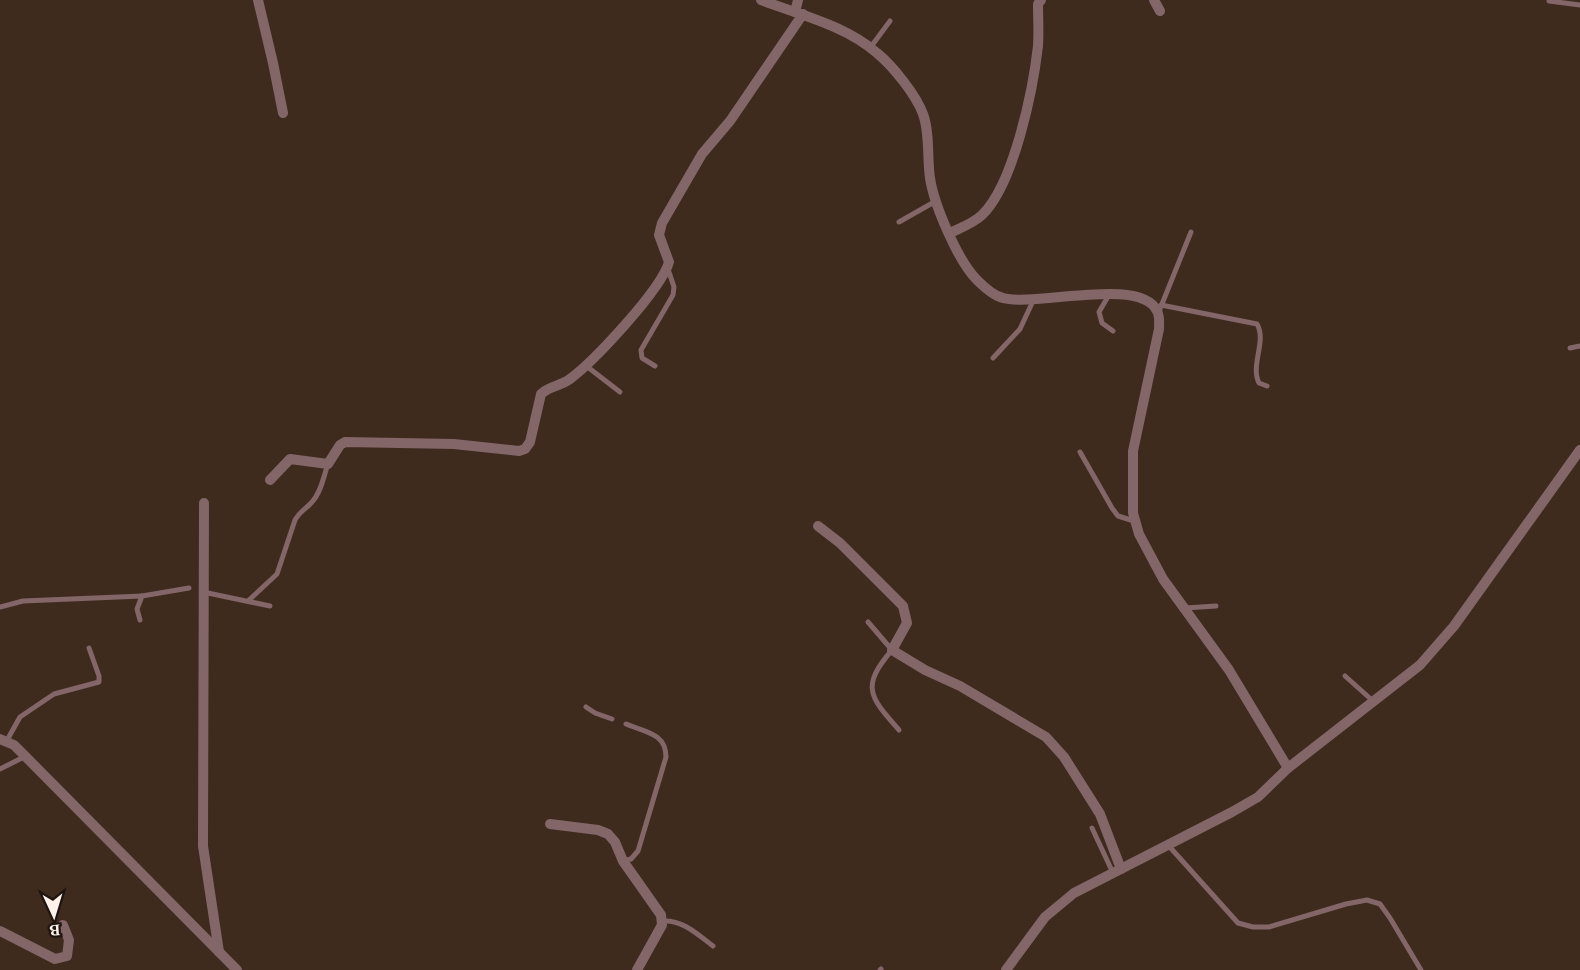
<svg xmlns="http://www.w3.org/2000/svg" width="1580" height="970" font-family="Spectral,serif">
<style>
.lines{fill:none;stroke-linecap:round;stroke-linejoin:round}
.service{stroke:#826668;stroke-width:5}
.minor{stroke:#826668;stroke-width:10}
</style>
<rect width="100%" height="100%" fill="#3f2a1e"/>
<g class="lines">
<g class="service">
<polyline points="1549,1 1580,5"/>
<polyline points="870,48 890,21"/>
<polyline points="899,222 936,201"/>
<polyline points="1109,295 1099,312 1102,323 1113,331"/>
<path d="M 1161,305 L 1257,324 C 1267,341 1250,365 1259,383 L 1267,386"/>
<polyline points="1160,309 1191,232"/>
<polyline points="1570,348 1580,346"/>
<polyline points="993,358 1020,329 1033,301"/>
<polyline points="585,365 620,392"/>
<polyline points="655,366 642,358 641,350 673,295 674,287 668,269"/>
<polyline points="1080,452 1112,508 1118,516 1134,521"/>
<polyline points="203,592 270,606"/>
<path d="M 248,601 L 277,574 L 295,520 C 300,511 306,509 312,502 C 321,493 324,475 328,464"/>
<polyline points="0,607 23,601 142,596"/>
<polyline points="1185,608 1216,606"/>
<polyline points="140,620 137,609 142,596 189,588"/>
<path d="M 868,622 L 892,650 C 860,687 870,697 899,730"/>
<polyline points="1345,676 1373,701"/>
<polyline points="586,707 595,713 612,719"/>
<polyline points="6,742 20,717 54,694 99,682 99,676 89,648"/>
<polyline points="0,769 24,757"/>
<polyline points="1092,828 1113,873"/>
<polyline points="1168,845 1238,923 1253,927 1269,927 1346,904 1367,900 1380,904 1390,918 1421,970"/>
<path d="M 623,861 L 631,859 L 638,851 L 666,757 C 666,733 645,732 626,724"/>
<path d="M 663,921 C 683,920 697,934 713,946"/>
<polyline points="880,970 881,969"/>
</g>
<g class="minor">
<polyline points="258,0 273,63 283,113"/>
<path d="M 761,0 C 800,15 845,25 877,53 C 893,66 916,95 923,114 C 930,133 927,158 930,178 C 934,205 958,261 977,280 C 984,287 994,296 1003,298 C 1035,307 1141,276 1157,311 C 1160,316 1159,323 1159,329 L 1133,451 L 1133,513 L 1139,534 L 1163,579 L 1229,670 L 1288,768"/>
<polyline points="1154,0 1160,11"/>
<polyline points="795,12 798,0"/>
<path d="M 950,233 C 960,228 974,223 982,215 C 1014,184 1033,90 1038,46 C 1039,32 1038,18 1038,4 L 1041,0"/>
<path d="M 270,480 L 290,459 L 328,464 L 340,445 L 345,442 L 454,444 L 519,451 L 525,449 L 530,442 L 541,394 C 549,386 561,386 570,379 C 594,361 661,290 669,262 L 659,235 L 662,223 L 702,154 L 730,121 L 803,14"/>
<polyline points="204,503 203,846 219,952"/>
<polyline points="818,526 840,543 903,606 907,623 892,650 925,670 960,686 1046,737 1064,757 1100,814 1121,869"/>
<polyline points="0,739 14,745 25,756 237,970"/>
<polyline points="550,824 598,830 608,834 615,842 623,861 661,915 662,925 637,970"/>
<polyline points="0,931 55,959 67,956 69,940 63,925"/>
<polyline points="1006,970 1045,917 1074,893 1232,812 1258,797 1288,768 1420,665 1454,626 1580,450"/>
</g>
</g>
<g transform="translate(54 916) rotate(176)" stroke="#1f1510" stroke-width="4.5" paint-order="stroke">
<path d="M0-4.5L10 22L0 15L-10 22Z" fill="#fef2eb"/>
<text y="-9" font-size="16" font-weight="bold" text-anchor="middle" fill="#fef2eb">B</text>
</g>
</svg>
